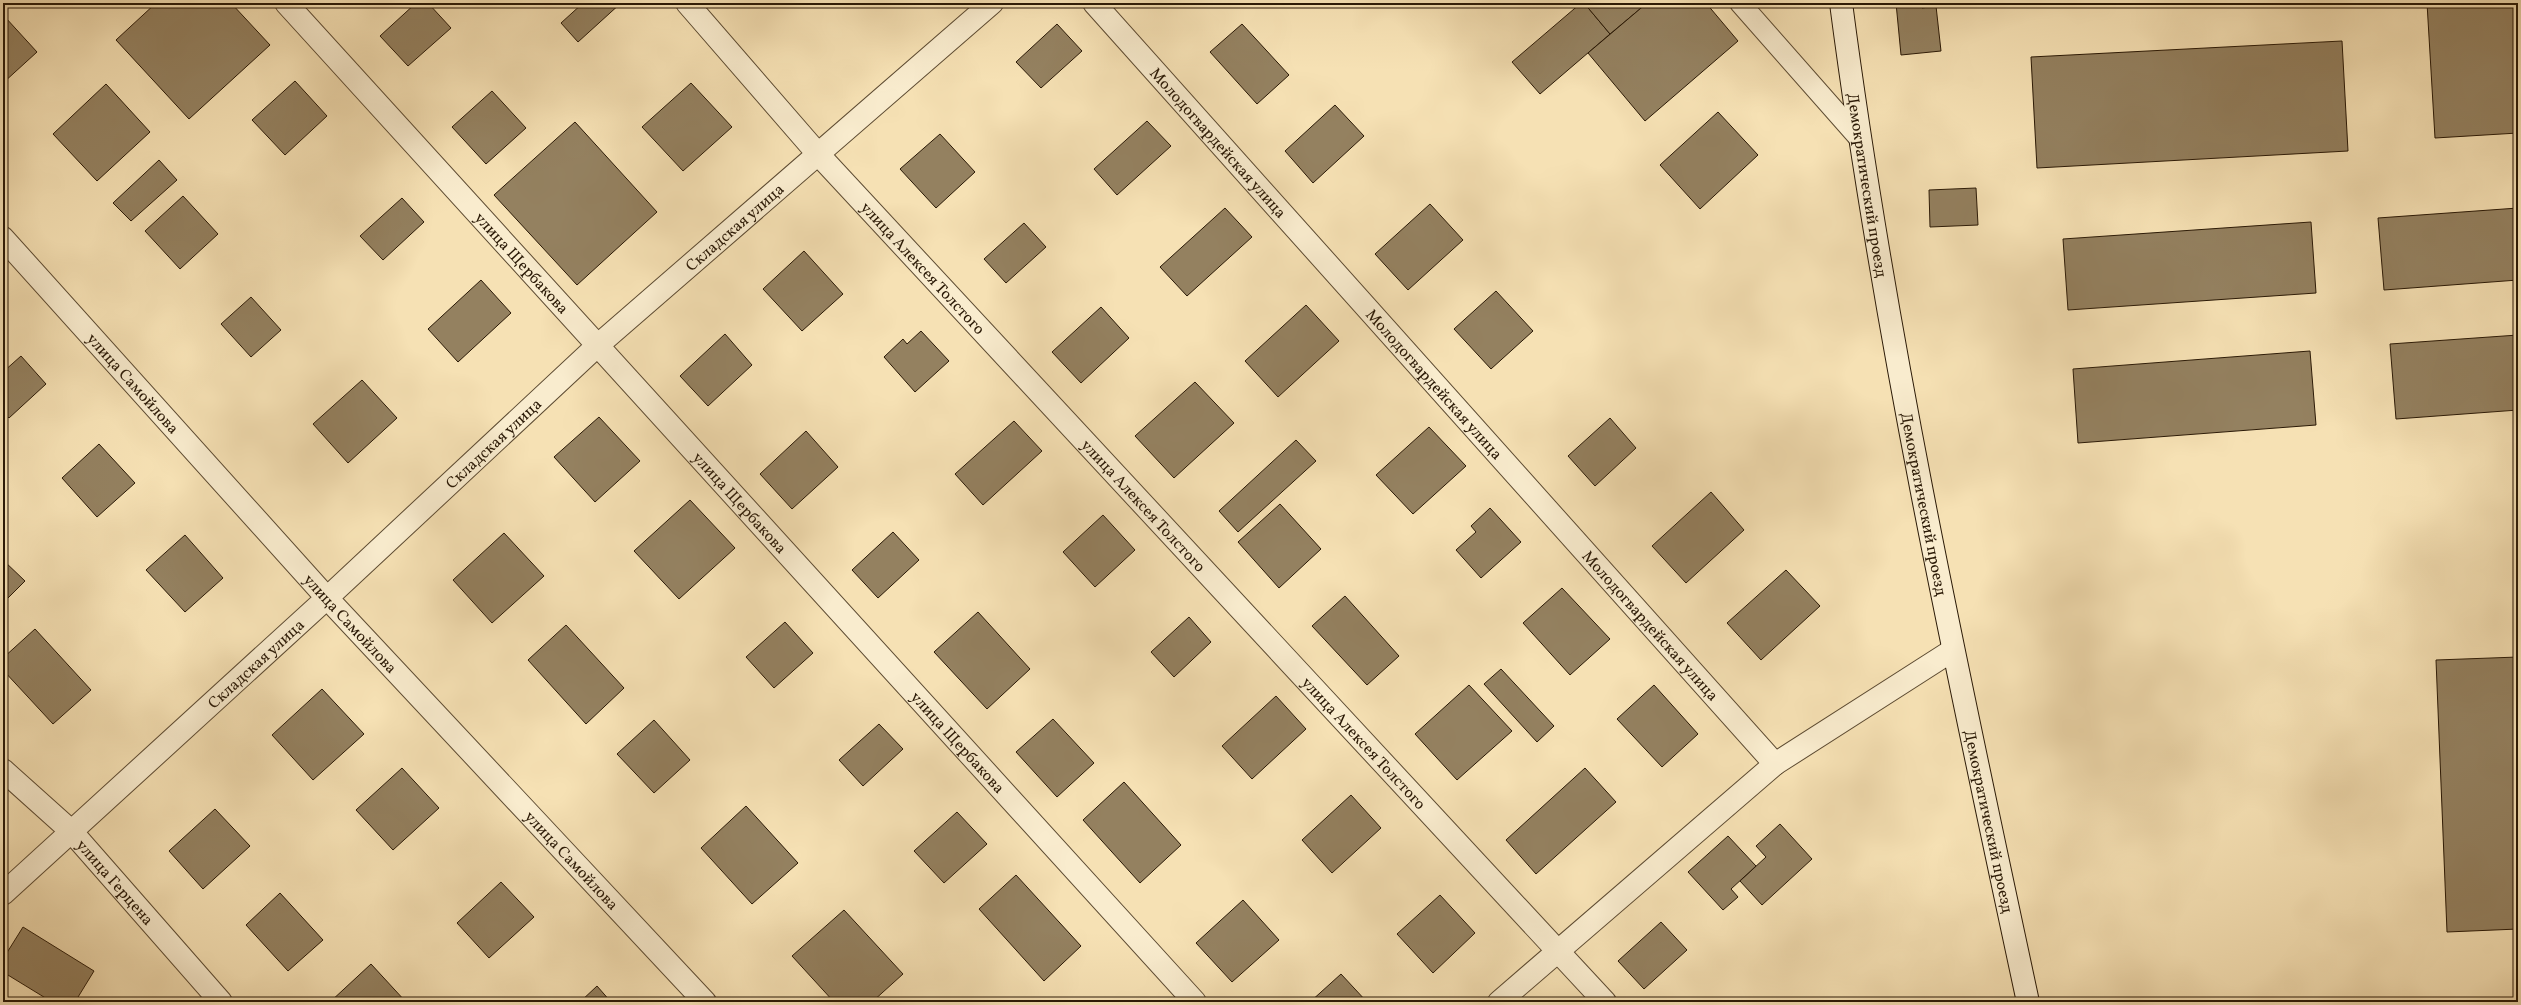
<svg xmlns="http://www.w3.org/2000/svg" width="2521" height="1005" font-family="Vollkorn,serif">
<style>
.building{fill:#948160;stroke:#2a1906}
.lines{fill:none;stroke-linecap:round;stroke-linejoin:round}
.lane-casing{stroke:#5d4b32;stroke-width:22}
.street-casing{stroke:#5d4b32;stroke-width:24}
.secondary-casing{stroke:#2a1906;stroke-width:24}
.lane{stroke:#f9ecce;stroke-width:20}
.street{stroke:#f9ecce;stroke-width:22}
.secondary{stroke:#f9ecce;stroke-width:22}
.labels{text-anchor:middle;stroke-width:3;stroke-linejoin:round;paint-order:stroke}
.street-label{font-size:16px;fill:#2a1906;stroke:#f9ecce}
</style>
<rect width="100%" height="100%" fill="#f6e1b4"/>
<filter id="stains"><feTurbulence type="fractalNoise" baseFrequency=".005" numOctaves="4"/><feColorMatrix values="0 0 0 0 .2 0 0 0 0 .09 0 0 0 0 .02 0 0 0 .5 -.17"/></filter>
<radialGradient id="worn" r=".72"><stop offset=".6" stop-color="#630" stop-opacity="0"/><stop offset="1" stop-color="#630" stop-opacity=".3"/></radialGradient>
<g class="building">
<polygon points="156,3 231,3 270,45 189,119 116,40"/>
<polygon points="416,3 428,3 451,28 408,66 380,36"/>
<polygon points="583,3 621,3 578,42 561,23"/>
<polygon points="1581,3 1584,3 1610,34 1540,94 1512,62"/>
<polygon points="1584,3 1647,3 1610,34"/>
<polygon points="1647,3 1706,3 1738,41 1645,121 1588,53"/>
<polygon points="1896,3 1922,3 1922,8 1936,6 1941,51 1901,55"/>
<polygon points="2427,3 2518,3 2518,133 2435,138"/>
<polygon points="5,17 37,52 3,83 3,19"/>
<polygon points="1057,24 1082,51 1041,88 1016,62"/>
<polygon points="1242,24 1289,75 1257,104 1210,52"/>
<polygon points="2342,41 2348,151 2037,168 2031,57"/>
<polygon points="295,81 327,116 285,155 252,120"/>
<polygon points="691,83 732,127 683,171 642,127"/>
<polygon points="106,84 150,132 97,181 53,134"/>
<polygon points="492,91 526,128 486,164 452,127"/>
<polygon points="1335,105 1364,136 1313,183 1285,151"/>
<polygon points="1718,112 1758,155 1700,209 1660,165"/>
<polygon points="1147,121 1171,146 1117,195 1094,169"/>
<polygon points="575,122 657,212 577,285 494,195"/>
<polygon points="940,134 975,172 936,208 900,169"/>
<polygon points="159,160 177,180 131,221 113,203"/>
<polygon points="1976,188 1978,225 1930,227 1929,190"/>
<polygon points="183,196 218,234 180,269 145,231"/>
<polygon points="402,198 424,222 383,260 360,236"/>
<polygon points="1430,204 1463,240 1408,290 1375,254"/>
<polygon points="1225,208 1252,237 1187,296 1160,267"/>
<polygon points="2518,208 2518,280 2384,290 2378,218"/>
<polygon points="2311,222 2316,293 2068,310 2063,239"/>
<polygon points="1024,223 1046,247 1006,283 984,259"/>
<polygon points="804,251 843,294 802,331 763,289"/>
<polygon points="481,280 511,313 458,362 428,329"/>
<polygon points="1496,291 1533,331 1491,369 1454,329"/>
<polygon points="251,297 281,330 251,357 221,324"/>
<polygon points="1306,305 1339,341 1278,397 1245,361"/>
<polygon points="1101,307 1129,338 1081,383 1052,352"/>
<polygon points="921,331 949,361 915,392 884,357 903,339 907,344"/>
<polygon points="725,334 752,365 708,406 680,376"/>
<polygon points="2518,335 2518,410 2396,419 2390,344"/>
<polygon points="2310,351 2316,425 2078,443 2073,369"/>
<polygon points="21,356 46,384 9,418 3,412 3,372"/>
<polygon points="362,380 397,418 348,463 313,424"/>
<polygon points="1195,382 1234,423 1174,478 1135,436"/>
<polygon points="599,417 640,461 595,502 554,457"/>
<polygon points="1610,418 1636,448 1595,486 1568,456"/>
<polygon points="1014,421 1042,451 983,505 955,474"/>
<polygon points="1429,427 1466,466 1413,514 1376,475"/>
<polygon points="806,431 838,467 792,509 760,474"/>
<polygon points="1296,440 1316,461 1238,532 1219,511"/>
<polygon points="99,444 135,483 97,517 62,478"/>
<polygon points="1711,492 1744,530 1686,583 1652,546"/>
<polygon points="690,500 735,548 679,599 634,551"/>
<polygon points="1280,504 1321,549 1279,588 1238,542"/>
<polygon points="1490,508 1521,542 1481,578 1456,550 1476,532 1471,526"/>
<polygon points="1103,515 1135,550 1095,587 1063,552"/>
<polygon points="893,532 919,560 878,598 852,570"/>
<polygon points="504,533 544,576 492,623 453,580"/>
<polygon points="185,535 223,578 185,612 146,570"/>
<polygon points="3,560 25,581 3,603"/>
<polygon points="1786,570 1820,606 1761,660 1727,623"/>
<polygon points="1562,588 1610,639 1570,675 1523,623"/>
<polygon points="1345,596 1399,656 1367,685 1312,626"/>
<polygon points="978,612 1030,669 987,709 934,652"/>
<polygon points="1189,617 1211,642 1174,677 1151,652"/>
<polygon points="785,622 813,653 774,688 746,657"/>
<polygon points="566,625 624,688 586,724 528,660"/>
<polygon points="35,629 91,690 53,724 3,670 3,658"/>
<polygon points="2518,657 2518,929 2447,932 2436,660"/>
<polygon points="1501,669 1554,726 1537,742 1484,684"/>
<polygon points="1469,685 1512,731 1457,780 1415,734"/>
<polygon points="1654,685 1698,734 1662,767 1617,719"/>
<polygon points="322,689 364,734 313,780 272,735"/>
<polygon points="1276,696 1306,729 1252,779 1222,746"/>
<polygon points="1053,719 1094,763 1057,797 1016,752"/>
<polygon points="654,720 690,760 654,793 617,754"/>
<polygon points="879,724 903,749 863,786 839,760"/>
<polygon points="402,768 439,808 393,850 356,810"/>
<polygon points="1585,768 1616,802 1536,874 1506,840"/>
<polygon points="1124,782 1181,845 1140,883 1083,820"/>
<polygon points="1351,795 1381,828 1332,873 1302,840"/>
<polygon points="746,806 798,863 752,904 701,848"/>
<polygon points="215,809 250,846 203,889 169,851"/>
<polygon points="957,812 987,844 944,883 914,851"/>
<polygon points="1780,824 1812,859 1762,905 1740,881 1766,857 1756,846"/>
<polygon points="1728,836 1756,866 1731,889 1738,897 1723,910 1688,872"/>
<polygon points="1016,875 1081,946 1044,981 979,909"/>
<polygon points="501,882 534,917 489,958 457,923"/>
<polygon points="280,893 323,940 288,971 246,925"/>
<polygon points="1440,895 1475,933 1433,973 1397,934"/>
<polygon points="1243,900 1279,940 1232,982 1196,943"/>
<polygon points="844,910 903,974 872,1002 834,1002 792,956"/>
<polygon points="1661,922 1687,950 1644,989 1618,961"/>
<polygon points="23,927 94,971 75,1002 52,1002 3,972 3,959"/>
<polygon points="371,964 406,1002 330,1002"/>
<polygon points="1341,974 1367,1002 1310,1002"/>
<polygon points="597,986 611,1002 580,1002"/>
</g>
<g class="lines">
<defs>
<polyline id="lane" points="1740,3 1859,138"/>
<g id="street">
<path id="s1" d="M 286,3 L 1195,1002"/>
<path id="s2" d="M 687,3 L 818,154 L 1605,1002"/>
<path id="s3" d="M 1094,3 L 1775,764"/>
<path id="s4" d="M 3,238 L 327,598 L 705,1002"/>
<path id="s5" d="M 3,770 L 71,831 L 221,1002"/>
<path id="s6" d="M 3,894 L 327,598 L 597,346 L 992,3"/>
<polyline points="1499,1002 1775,764 1953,650"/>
</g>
<g id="secondary">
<path id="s7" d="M 1841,3 C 1885,339 1957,671 2028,1002"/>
</g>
</defs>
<use href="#lane" class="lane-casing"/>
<use href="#street" class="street-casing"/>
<use href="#secondary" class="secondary-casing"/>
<use href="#lane" class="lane"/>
<use href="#street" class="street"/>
<use href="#secondary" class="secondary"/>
</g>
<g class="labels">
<g class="street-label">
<text dy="6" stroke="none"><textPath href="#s3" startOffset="187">Молодогвардейская улица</textPath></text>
<text dy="6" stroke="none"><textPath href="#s7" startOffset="184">Демократический проезд</textPath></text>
<text dy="6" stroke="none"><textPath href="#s6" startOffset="990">Складская улица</textPath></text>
<text dy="6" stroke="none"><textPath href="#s1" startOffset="351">улица Щербакова</textPath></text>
<text dy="6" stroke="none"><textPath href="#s2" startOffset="355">улица Алексея Толстого</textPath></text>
<text dy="6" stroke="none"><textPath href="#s4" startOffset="195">улица Самойлова</textPath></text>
<text dy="6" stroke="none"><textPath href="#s3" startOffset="511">Молодогвардейская улица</textPath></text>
<text dy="6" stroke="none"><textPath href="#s6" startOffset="666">Складская улица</textPath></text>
<text dy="6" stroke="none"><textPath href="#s1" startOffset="675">улица Щербакова</textPath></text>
<text dy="6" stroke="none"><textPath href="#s2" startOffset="679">улица Алексея Толстого</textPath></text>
<text dy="6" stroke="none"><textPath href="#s7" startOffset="508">Демократический проезд</textPath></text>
<text dy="6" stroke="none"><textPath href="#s4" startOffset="519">улица Самойлова</textPath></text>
<text dy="6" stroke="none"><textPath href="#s3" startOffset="835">Молодогвардейская улица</textPath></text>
<text dy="6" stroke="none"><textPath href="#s6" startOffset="342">Складская улица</textPath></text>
<text dy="6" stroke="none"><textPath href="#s2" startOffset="1003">улица Алексея Толстого</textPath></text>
<text dy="6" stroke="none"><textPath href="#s1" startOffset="999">улица Щербакова</textPath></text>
<text dy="6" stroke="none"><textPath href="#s7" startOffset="832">Демократический проезд</textPath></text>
<text dy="6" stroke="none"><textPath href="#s4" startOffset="843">улица Самойлова</textPath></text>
<text dy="6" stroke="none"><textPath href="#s5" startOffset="159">улица Герцена</textPath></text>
</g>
</g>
<rect width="2521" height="1005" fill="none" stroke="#f6e1b4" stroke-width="16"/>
<rect x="4" y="4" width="2513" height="997" fill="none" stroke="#2a1906" stroke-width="2"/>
<rect x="8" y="8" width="2505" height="989" fill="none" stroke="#2a1906"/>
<rect width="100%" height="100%" filter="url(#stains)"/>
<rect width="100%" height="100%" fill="url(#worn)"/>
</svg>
